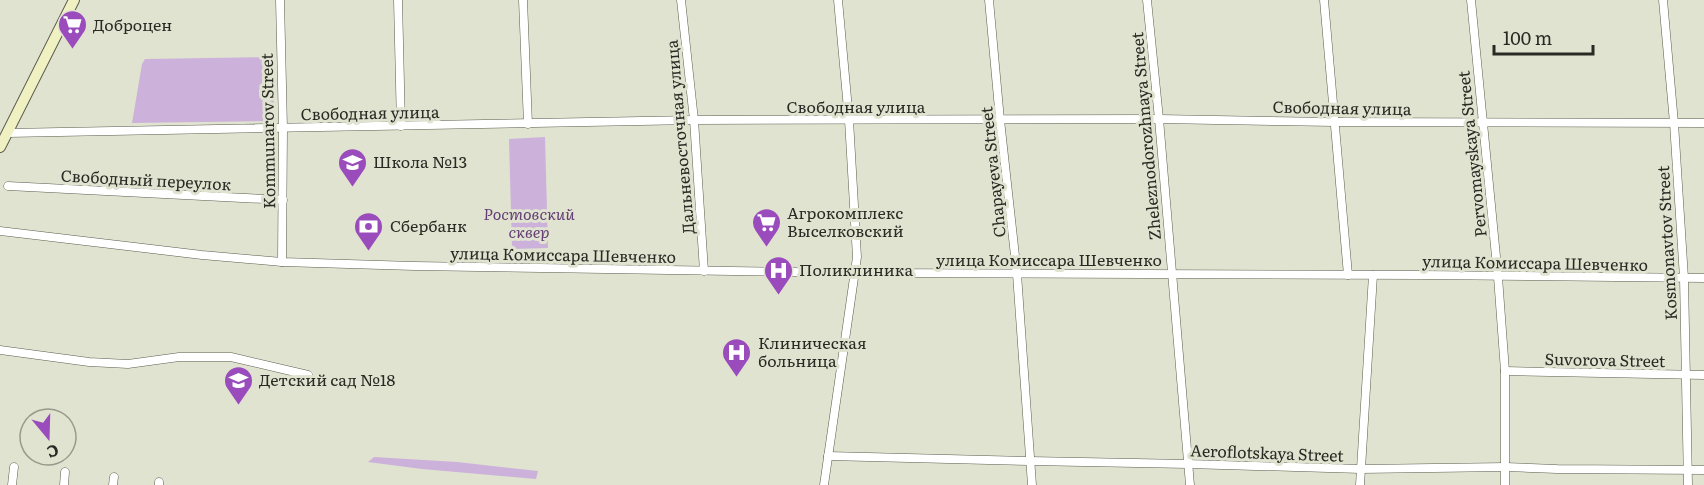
<svg xmlns="http://www.w3.org/2000/svg" width="1704" height="485" font-family="Literata,serif">
<style>
.green{fill:#ccb1da}
.lines{fill:none;stroke-linecap:round;stroke-linejoin:round}
.street-casing{stroke:#5c5d4e;stroke-width:9}
.secondary-casing{stroke:#5c5d4e;stroke-width:12}
.street{stroke:#fff;stroke-width:8}
.secondary{stroke:#f0f1c2;stroke-width:10}
.labels{text-anchor:middle;stroke-width:6;stroke-linejoin:round;paint-order:stroke}
.poi-label{font-size:16px;fill:#292a23;stroke:#e1e3d1;text-anchor:start}
.street-label{font-size:16px;fill:#292a23;stroke:#e1e3d1}
.park-label{font-size:16px;font-style:italic;fill:#633e75;stroke:#e1e3d1}
</style>
<rect width="100%" height="100%" fill="#e1e3d1"/>
<g class="green">
<polygon points="273,57 274,121 132,123 142,64 145,59"/>
<polygon points="545,137 548,248 512,249 509,139"/>
<polygon points="374,457 457,462 538,471 536,479 422,469 368,462"/>
</g>
<g class="lines">
<defs>
<g id="street">
<polyline points="280,0 283,128 282,262"/>
<polyline points="398,0 401,126"/>
<polyline points="523,0 528,124"/>
<polyline points="681,0 694,120 704,271"/>
<polyline points="989,0 1000,120 1017,274 1032,485"/>
<polyline points="1147,0 1159,119 1190,485"/>
<polyline points="1324,0 1348,275"/>
<polyline points="1471,0 1498,277 1505,371 1505,485"/>
<polyline points="1663,0 1674,123 1684,278 1688,485"/>
<polyline points="8,133 694,120 1159,119 1335,122 1704,123"/>
<polyline points="8,186 283,200"/>
<polyline points="0,231 202,255 282,262 414,266 856,273 1422,275 1704,278"/>
<polyline points="0,350 89,362 128,364 179,357 231,357 308,375"/>
<polyline points="1505,371 1704,375"/>
<polyline points="828,456 1030,461 1188,464 1361,469 1506,467 1557,469 1704,470"/>
<polyline points="12,485 14,467"/>
<polyline points="64,485 65,472"/>
<polyline points="113,485 114,477"/>
<polyline points="159,485 159,482"/>
<polyline points="824,485 857,257 849,120 838,0"/>
<polyline points="1360,485 1373,275"/>
</g>
<polyline id="secondary" points="0,147 74,0"/>
</defs>
<use href="#street" class="street-casing"/>
<use href="#secondary" class="secondary-casing"/>
<use href="#street" class="street"/>
<use href="#secondary" class="secondary"/>
</g>
<defs>
<symbol id="supermarket-pin" viewBox="-11 -11 22 30"><path d="M0 17L-7.5 6A9.5 9.5 0 1 1 7.5 6Z" fill="#9a4cbc" stroke="#e1e3d1"/><path d="M-6-5.5h2.5l.6 2H6L4.5 2H-2.5L-4.4-4H-6ZM-1.5 3.2a1.3 1.3 0 1 0 .1 0ZM3 3.2a1.3 1.3 0 1 0 .1 0Z" fill="#fff"/></symbol>
<symbol id="school-pin" viewBox="-11 -11 22 30"><path d="M0 17L-7.5 6A9.5 9.5 0 1 1 7.5 6Z" fill="#9a4cbc" stroke="#e1e3d1"/><path d="M0-5L7-2L0 1L-7-2ZM-4 1L0 2.5L4 1V4Q0 6-4 4Z" fill="#fff"/></symbol>
<symbol id="bank-pin" viewBox="-11 -11 22 30"><path d="M0 17L-7.5 6A9.5 9.5 0 1 1 7.5 6Z" fill="#9a4cbc" stroke="#e1e3d1"/><path d="M-6-4H6V4H-6ZM0-2.3a2.3 2.3 0 1 0 0 4.6a2.3 2.3 0 1 0 0-4.6Z" fill="#fff"/></symbol>
<symbol id="hospital-pin" viewBox="-11 -11 22 30"><path d="M0 17L-7.5 6A9.5 9.5 0 1 1 7.5 6Z" fill="#9a4cbc" stroke="#e1e3d1"/><path d="M-5-5h3v3.5h4V-5h3V5h-3V1.5h-4V5h-3Z" fill="#fff"/></symbol>
</defs>
<g fill-rule="evenodd">
<use href="#supermarket-pin" x="56" y="8" width="33" height="45"/>
<use href="#school-pin" x="336" y="146" width="33" height="45"/>
<use href="#supermarket-pin" x="750" y="206" width="33" height="45"/>
<use href="#bank-pin" x="352" y="210" width="33" height="45"/>
<use href="#hospital-pin" x="762" y="254" width="33" height="45"/>
<use href="#hospital-pin" x="720" y="336" width="33" height="45"/>
<use href="#school-pin" x="222" y="364" width="33" height="45"/>
</g>
<g class="labels">
<g class="poi-label">
<text x="93" y="31">Доброцен</text>
<text x="373" y="168">Школа №13</text>
<text x="787" y="219">Агрокомплекс<tspan x="787" dy="18">Выселковский</tspan></text>
<text x="390" y="232">Сбербанк</text>
<text x="799" y="276">Поликлиника</text>
<text x="758" y="349">Клиническая<tspan x="758" dy="18">больница</tspan></text>
<text x="259" y="386">Детский сад №18</text>
</g>
<g class="street-label">
<text x="856" y="113">Свободная улица</text>
<text transform="translate(1342 108) rotate(1)" y="6">Свободная улица</text>
<text transform="translate(370 113) rotate(-1)" y="6">Свободная улица</text>
<text transform="translate(268 131) rotate(-91)" y="6">Kommunarov Street</text>
<text transform="translate(1146 136) rotate(-95)" y="6">Zheleznodorozhnaya Street</text>
<text transform="translate(680 137) rotate(-95)" y="6">Дальневосточная улица</text>
<text transform="translate(1472 154) rotate(-96)" y="6">Pervomayskaya Street</text>
<text transform="translate(993 172) rotate(-96)" y="6">Chapayeva Street</text>
<text transform="translate(146 180) rotate(3)" y="6">Свободный переулок</text>
<text transform="translate(1667 243) rotate(-93)" y="6">Kosmonavtov Street</text>
<text transform="translate(563 255) rotate(1)" y="6">улица Комиссара Шевченко</text>
<text x="1049" y="266">улица Комиссара Шевченко</text>
<text transform="translate(1535 263) rotate(1)" y="6">улица Комиссара Шевченко</text>
<text transform="translate(1605 360) rotate(1)" y="6">Suvorova Street</text>
<text transform="translate(1267 453) rotate(2)" y="6">Aeroflotskaya Street</text>
</g>
<g class="park-label">
<text x="529" y="220">Ростовский<tspan x="529" dy="18">сквер</tspan></text>
</g>
</g>
<g transform="translate(48 437) rotate(161)"><circle r="28" fill="#e1e3d1" stroke="#97998b" stroke-width="1.5"/>
<path d="M0-4.5L10 22L0 15L-10 22Z" fill="#9a4cbc"/>
<text y="-9" font-size="16" font-weight="bold" text-anchor="middle" fill="#292a23">С</text>
</g>
<path d="M1494 45v9h99v-9" fill="none" stroke="#292a23" stroke-width="3"/>
<text x="1503" y="45" font-size="18" fill="#292a23" stroke="#e1e3d1" stroke-width="4.5" paint-order="stroke">100 m</text>
</svg>
